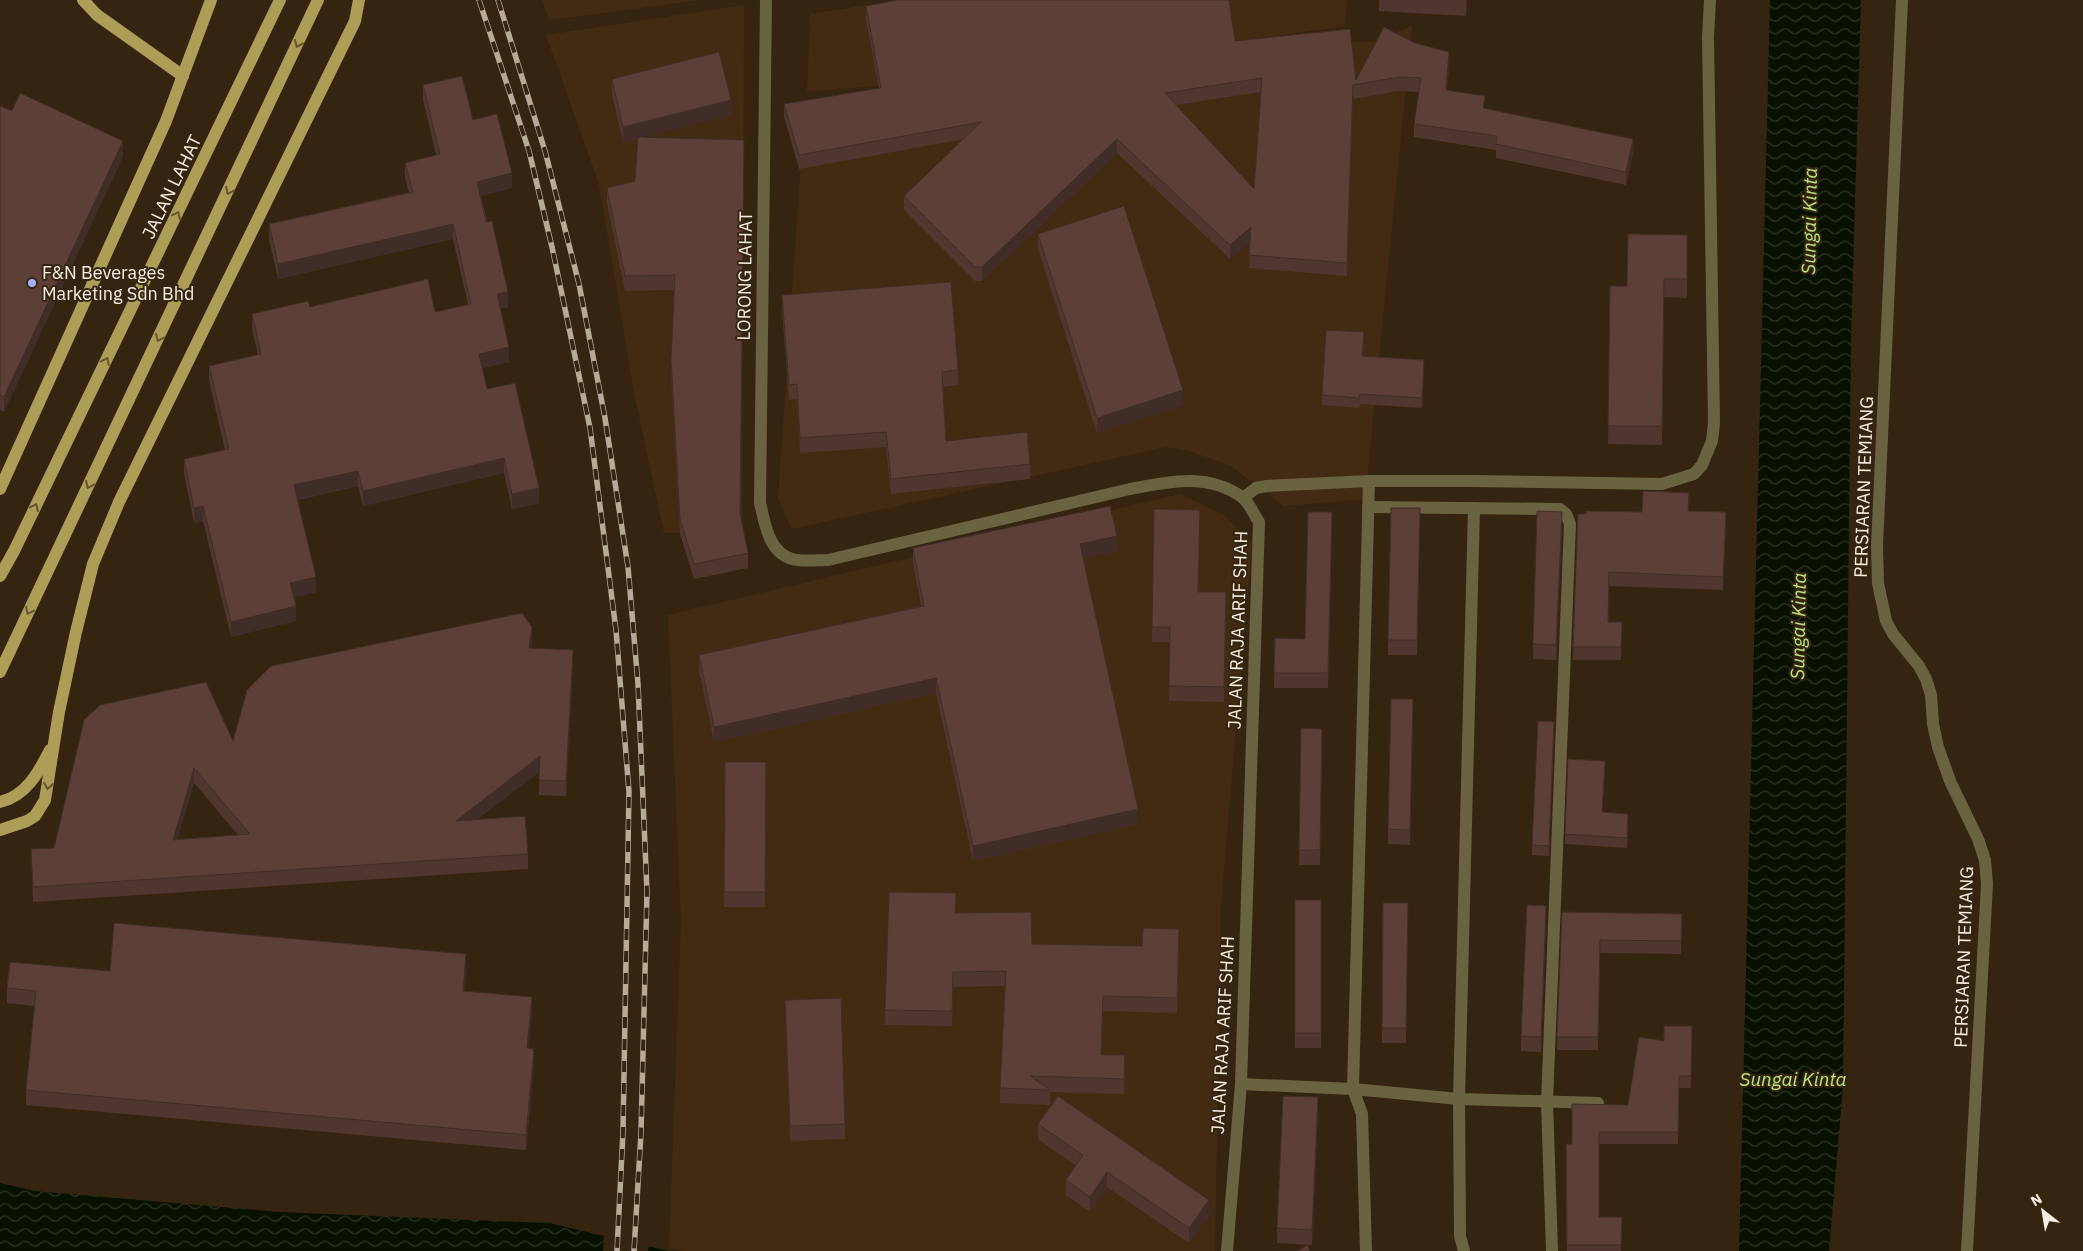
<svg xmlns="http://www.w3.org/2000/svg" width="2083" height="1251" font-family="'IBM Plex Sans',sans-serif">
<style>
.built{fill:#422b12}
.water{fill:url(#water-waves)}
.pier{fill:#352410}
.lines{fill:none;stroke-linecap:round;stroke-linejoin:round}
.minor{stroke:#6a6342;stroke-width:12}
.major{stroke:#ad9e57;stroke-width:12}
.rail-casing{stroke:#b7aa9b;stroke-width:5.5}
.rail{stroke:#352410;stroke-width:4;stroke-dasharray:11;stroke-linecap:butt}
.wall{fill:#4f3730;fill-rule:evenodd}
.shaded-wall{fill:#402d27}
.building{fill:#5c4038;stroke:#402d27;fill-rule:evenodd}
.oneway{stroke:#65552c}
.poi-dot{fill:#a5b1fc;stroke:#352410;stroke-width:2}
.labels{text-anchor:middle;stroke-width:4;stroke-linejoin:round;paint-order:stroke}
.street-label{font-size:18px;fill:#fbefe3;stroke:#352410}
.poi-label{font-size:18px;fill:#fbefe3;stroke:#352410;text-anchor:start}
.water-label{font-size:19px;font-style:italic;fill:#b9e47d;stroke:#352410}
</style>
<defs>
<pattern id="water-waves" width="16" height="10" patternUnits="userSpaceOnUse" patternTransform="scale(1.25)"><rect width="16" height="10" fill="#081100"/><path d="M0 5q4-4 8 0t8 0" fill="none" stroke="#2d3425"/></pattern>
</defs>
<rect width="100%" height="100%" fill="#352410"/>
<g class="built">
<polygon points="542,0 702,0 549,20"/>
<polygon points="899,0 1347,0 1345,26 1012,74 807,92 810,14"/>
<polygon points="744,5 742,532 664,533 634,393 599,184 546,35"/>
<polygon points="1412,26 1365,499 1283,506 1231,466 1189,451 1166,447 792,529 778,499 805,103 1341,41 1373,42"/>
<polygon points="1180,494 1222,514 1252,542 1221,905 1215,1251 685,1251 669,1248 681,922 668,615"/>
</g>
<g class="water">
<polygon points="1770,0 1861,0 1851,338 1843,1087 1829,1251 1739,1251"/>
<polygon points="0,1183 35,1191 279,1212 549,1223 669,1251 0,1251"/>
</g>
<polygon class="pier" points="604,1233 649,1244 648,1251 603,1251"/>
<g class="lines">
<g class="minor">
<path d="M 766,0 L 760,503 C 765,523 768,552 792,559 C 802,562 817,560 828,560 L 1130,489 C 1169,482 1206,472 1242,497 C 1249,502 1254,515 1259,522 L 1241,1084 L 1227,1251"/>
<polyline points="1902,0 1877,546 1878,583 1886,621 1893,634 1919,666 1926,679 1931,695 1933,724 1938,747 1950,781 1978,839 1985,860 1987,884 1967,1251"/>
<polyline points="1243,498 1256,488 1267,486 1369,481 1472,481 1662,484 1694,474 1702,465 1712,441 1714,423 1708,37 1710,0"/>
<polyline points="1368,507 1560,509 1566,514 1570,524 1547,1102 1552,1251"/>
<polyline points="1241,1084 1353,1089 1459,1099 1598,1103"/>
<polyline points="1366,1251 1362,1114 1353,1089 1369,481"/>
<polyline points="1464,1251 1460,1236 1459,1099 1474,508"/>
</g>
<g class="major">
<polyline points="83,0 97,15 183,76"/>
<polyline points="0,489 166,121 211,0"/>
<polyline points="0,576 14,551 280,0"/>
<polyline points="0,672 318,0"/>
<path d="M 0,802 C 26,796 39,772 50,750"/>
<polyline points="0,830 27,821 35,816 45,800 59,712 76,632 93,564 119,502 355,21 359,0"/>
</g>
<defs>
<g id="rail">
<polyline points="479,0 529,151 552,247 590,428 616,630 629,792 623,1132 617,1251"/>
<polyline points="498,0 545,151 579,284 605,418 628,567 638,684 647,892 641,1133 634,1251"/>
</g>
</defs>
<use href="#rail" class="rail-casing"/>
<use href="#rail" class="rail"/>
</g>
<g class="wall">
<polygon points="1379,0 1467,0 1466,16 1379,11"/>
<path d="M 866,6 L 1235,41 L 1356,80 L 1449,66 L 1447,90 L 1485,108 L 1633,153 L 1626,185 L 1496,158 L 1496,150 L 1414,137 L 1414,124 L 1419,92 L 1399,91 L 1353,99 L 1347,276 L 1249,268 L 1250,241 L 1230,259 L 1117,153 L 982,281 L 975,281 L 904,210 L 904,196 L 964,139 L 799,169 L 784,117 L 784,104 L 879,88 L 866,20 ZM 1261,92 L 1254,189 L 1176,105 Z"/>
<polygon points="612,79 731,115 639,137 740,514 748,553 748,568 694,579 680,534 671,375 674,290 625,291 607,203 607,188 635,181 638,138 623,142 612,94"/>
<polygon points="423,85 473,120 512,188 481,196 508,307 500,308 509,362 482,368 487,389 539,503 512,509 504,473 363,506 358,486 298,500 316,592 294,597 296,621 231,637 203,521 194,523 184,474 184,459 225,450 209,381 209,366 258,355 252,329 252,314 310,307 435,312 468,304 453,239 278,279 269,239 269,224 409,192 405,178 405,163 436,155 423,100"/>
<polygon points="0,106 123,156 4,412 0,410"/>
<polygon points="1038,234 1183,405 1097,433 1038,249"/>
<polygon points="1687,235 1687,298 1664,297 1662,445 1608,444 1610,286 1627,286"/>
<polygon points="782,295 958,370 958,385 943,387 946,441 1030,464 1030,479 891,494 886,447 800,453 797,399 789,400 782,310"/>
<polygon points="1364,343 1363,356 1424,370 1422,408 1360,404 1359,408 1322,405 1322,395"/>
<polygon points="1420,508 1417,655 1388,655 1388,640"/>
<polygon points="1154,509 1199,592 1226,592 1224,702 1169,701 1170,642 1152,642"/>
<polygon points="1688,511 1726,526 1723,590 1609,586 1608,622 1622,622 1621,660 1573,660 1578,514"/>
<polygon points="1332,527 1328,688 1274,688 1274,673 1305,639"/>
<polygon points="1562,527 1556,660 1533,659 1533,644"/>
<polygon points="913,548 1117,551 1083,558 1138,824 973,861 936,693 714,742 699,670 699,655 921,606 913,563"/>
<path d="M 532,642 L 531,648 L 573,665 L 566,796 L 539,795 L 539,772 L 477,819 L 528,854 L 528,869 L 33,902 L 31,849 L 54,848 L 233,741 ZM 194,783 L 238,835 L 177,839 Z"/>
<polygon points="1413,699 1410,845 1388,844 1388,829"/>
<polygon points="1301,728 1322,729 1320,865 1299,865"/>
<polygon points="1554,732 1549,856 1532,855 1532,845"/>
<polygon points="725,762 766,762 765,907 724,907"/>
<polygon points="1605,771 1602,812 1628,824 1627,848 1565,844 1565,834"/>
<rect x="1295" y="900" width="26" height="148"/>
<polygon points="1383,903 1408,903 1406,1043 1382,1043"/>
<polygon points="1562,912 1682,914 1681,954 1600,953 1598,1050 1557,1050"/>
<polygon points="955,913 1032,944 1142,946 1179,944 1177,1013 1103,1011 1102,1055 1125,1070 1124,1094 1050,1092 1050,1105 1000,1103 1000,1088 1005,986 953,987 952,1026 885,1025 885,1010"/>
<polygon points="1546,921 1541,1052 1521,1051 1521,1036"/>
<polygon points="466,969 464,991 532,1012 528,1049 534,1064 526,1150 26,1105 26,1090 34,1006 7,1003 7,988 110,971"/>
<polygon points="785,1000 845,1124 845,1139 790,1141"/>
<polygon points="1692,1026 1691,1088 1679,1088 1678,1144 1599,1144 1599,1217 1622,1217 1621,1251 1567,1251 1566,1144 1572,1144 1628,1105 1664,1041"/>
<polygon points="1318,1112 1312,1245 1277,1243 1277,1228"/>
<polygon points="1038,1124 1209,1215 1189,1243 1107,1187 1090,1212 1066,1195 1066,1180 1076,1166 1038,1139"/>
</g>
<g class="shaded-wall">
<polygon points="1466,0 1467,0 1466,16"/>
<polygon points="1449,52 1449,66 1446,104 1446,90"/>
<polygon points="1353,85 1353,99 1347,276 1347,263"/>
<polygon points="731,100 731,115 623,142 623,127"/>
<polygon points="1117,139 1117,153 982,281 982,267"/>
<polygon points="1633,139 1633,153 1626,185 1626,172"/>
<polygon points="123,141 123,156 4,412 4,397"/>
<polygon points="512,173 512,188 477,197 477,182"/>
<polygon points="453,224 453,239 278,279 278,264"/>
<polygon points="1251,227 1251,240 1230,259 1230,245"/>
<polygon points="508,292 508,307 497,309 497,294"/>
<polygon points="509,347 509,362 479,369 479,354"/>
<polygon points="1424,360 1424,370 1422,408 1422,398"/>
<polygon points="1183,390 1183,405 1097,433 1097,418"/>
<polygon points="504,458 504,473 363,506 363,491"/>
<polygon points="358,471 358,486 294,500 294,485"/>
<polygon points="539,488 539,503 512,509 512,494"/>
<polygon points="203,506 203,521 194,523 194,508"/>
<polygon points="1562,512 1562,527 1556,660 1556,645"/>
<polygon points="1726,512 1726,526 1723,590 1723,577"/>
<polygon points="1117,536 1117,551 1080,559 1080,544"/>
<polygon points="316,577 316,592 290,598 290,583"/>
<polygon points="296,606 296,621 231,637 231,622"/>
<polygon points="532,627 532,642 529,663 529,648"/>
<polygon points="573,650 573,665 566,796 566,781"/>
<polygon points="936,678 936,693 714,742 714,727"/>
<polygon points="540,756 540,771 456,836 456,821"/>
<polygon points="1605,761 1605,771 1602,822 1602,812"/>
<polygon points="194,768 194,783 173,855 173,840"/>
<polygon points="1138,809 1138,824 973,861 973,846"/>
<polygon points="1628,814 1628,824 1627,848 1627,838"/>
<polygon points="1546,906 1546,921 1541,1052 1541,1037"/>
<polygon points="466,954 466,969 463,1006 463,991"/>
<polygon points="532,997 532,1012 527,1063 527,1048"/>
<polygon points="534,1049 534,1064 526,1150 526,1135"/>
<polygon points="1318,1097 1318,1112 1312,1245 1312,1230"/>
<polygon points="1107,1172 1107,1187 1090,1212 1090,1197"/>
<polygon points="1209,1200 1209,1215 1189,1243 1189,1228"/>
</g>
<g class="building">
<path d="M 898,0 L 1229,0 L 1235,41 L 1350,29 L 1356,80 L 1384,27 L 1415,43 L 1449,52 L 1446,90 L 1485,96 L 1483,108 L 1633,139 L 1626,172 L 1496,144 L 1497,136 L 1414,124 L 1421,78 L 1399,77 L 1353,85 L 1347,263 L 1249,255 L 1251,227 L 1230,245 L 1117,139 L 982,267 L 975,267 L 904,196 L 981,122 L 799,155 L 784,104 L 881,88 L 866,6 ZM 1262,78 L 1254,189 L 1165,93 Z"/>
<polygon points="719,52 731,100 623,127 612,79"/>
<polygon points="462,76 473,120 497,114 512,173 477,182 486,222 492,221 508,292 497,294 509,347 479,354 487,389 515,383 539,488 512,494 504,458 363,491 358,471 294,485 316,577 290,583 296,606 231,622 203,506 194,508 184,459 229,449 209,366 261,354 252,314 308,301 310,307 428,279 435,312 471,304 453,224 278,264 269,224 413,192 405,163 440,154 423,85"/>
<polygon points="20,93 123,141 4,397 0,395 0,106 12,111"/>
<polygon points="638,137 744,140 740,513 748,553 694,564 680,519 671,360 675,275 625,276 607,188 635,181"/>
<polygon points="1124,206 1183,390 1097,418 1038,234"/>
<polygon points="1628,234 1687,235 1687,279 1664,279 1662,426 1608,426 1610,286 1627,286"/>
<polygon points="951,282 958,370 942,372 946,441 1027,432 1030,464 891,479 886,432 800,438 797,384 789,385 782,295"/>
<polygon points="1326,330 1364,332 1362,356 1424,360 1422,398 1360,394 1359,398 1322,395"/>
<polygon points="1643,491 1689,493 1688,511 1726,512 1723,577 1609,572 1608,622 1622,622 1621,647 1573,647 1578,514 1586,514 1586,511 1642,512"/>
<polygon points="1110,506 1117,536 1080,544 1138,809 973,846 936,678 714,727 699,655 924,606 913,548"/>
<polygon points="1391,508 1420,508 1417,640 1388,640"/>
<polygon points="1154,509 1200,510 1198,592 1226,592 1224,687 1169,686 1170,627 1152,627"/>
<polygon points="1537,511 1562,512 1556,645 1533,644"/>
<polygon points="1308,512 1332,512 1328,673 1274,673 1275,638 1305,639"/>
<path d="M 522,613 L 532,627 L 529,648 L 573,650 L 566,781 L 539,780 L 540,756 L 456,821 L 525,816 L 528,854 L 33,887 L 31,849 L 54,848 L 84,720 L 100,705 L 206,682 L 233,741 L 247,690 L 271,666 ZM 194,768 L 250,834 L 173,840 Z"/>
<polygon points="1391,699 1413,699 1410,830 1388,829"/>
<polygon points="1538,721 1554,722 1549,846 1532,845"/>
<polygon points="1301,728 1322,729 1320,850 1299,850"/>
<polygon points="1568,759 1605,761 1602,812 1628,814 1627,838 1565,834"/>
<polygon points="725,762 766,762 765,892 724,892"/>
<polygon points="889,892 956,893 955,913 1031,912 1032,944 1142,946 1143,928 1179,929 1177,998 1103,996 1101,1055 1125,1055 1124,1079 1030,1076 1050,1090 1000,1088 1006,971 953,972 952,1011 885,1010"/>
<rect x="1295" y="900" width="26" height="133"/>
<polygon points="1383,903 1408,903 1406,1028 1382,1028"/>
<polygon points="1527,905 1546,906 1541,1037 1521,1036"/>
<polygon points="1562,912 1682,914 1681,941 1600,940 1598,1037 1557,1037"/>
<polygon points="114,923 466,954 463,991 532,997 527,1048 534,1049 526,1135 26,1090 36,991 7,988 10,962 110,971"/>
<polygon points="841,998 845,1124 790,1126 785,1000"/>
<polygon points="1664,1026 1692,1026 1691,1076 1679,1076 1678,1132 1599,1132 1599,1217 1622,1217 1621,1245 1567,1245 1566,1144 1572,1144 1572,1104 1628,1105 1639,1037 1664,1041"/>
<polygon points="1058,1096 1209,1200 1189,1228 1107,1172 1090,1197 1066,1180 1083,1155 1038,1124"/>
<polygon points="1283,1096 1318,1097 1312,1230 1277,1228"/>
<polygon points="1307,1245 1310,1251 1298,1251"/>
</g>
<defs><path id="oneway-chevron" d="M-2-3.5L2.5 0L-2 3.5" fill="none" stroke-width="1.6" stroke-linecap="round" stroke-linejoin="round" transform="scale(1.25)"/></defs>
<g class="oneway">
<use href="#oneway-chevron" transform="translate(298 44) rotate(114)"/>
<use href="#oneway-chevron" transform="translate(229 191) rotate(115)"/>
<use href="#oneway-chevron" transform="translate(177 215) rotate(-64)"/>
<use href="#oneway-chevron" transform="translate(159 338) rotate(115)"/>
<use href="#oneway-chevron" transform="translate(106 361) rotate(-64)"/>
<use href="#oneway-chevron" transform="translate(89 485) rotate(115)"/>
<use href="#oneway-chevron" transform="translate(35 507) rotate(-64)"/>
<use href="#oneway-chevron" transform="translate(29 611) rotate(115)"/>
<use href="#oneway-chevron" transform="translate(48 786) rotate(100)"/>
</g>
<circle class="poi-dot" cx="32" cy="283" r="5"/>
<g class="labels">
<g class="street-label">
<text transform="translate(172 187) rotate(-64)" y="6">JALAN LAHAT</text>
<text transform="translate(745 276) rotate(-89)" y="6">LORONG LAHAT</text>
<text transform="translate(1864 487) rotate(-88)" y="6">PERSIARAN TEMIANG</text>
<text transform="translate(1238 630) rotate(-88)" y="6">JALAN RAJA ARIF SHAH</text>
<text transform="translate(1964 957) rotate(-88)" y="6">PERSIARAN TEMIANG</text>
<text transform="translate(1223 1035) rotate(-87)" y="6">JALAN RAJA ARIF SHAH</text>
</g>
<g class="poi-label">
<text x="42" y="279">F&amp;N Beverages<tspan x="42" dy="21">Marketing Sdn Bhd</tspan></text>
</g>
<g class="water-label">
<text transform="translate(1809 221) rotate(-89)" y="7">Sungai Kinta</text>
<text transform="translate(1798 626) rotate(-89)" y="7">Sungai Kinta</text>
<text x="1793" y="1086">Sungai Kinta</text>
</g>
</g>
<g transform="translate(2043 1211) rotate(329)" stroke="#352410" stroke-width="4" paint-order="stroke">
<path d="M0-4L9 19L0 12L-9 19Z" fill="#fbefe3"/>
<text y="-8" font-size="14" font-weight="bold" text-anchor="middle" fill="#fbefe3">N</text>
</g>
</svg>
